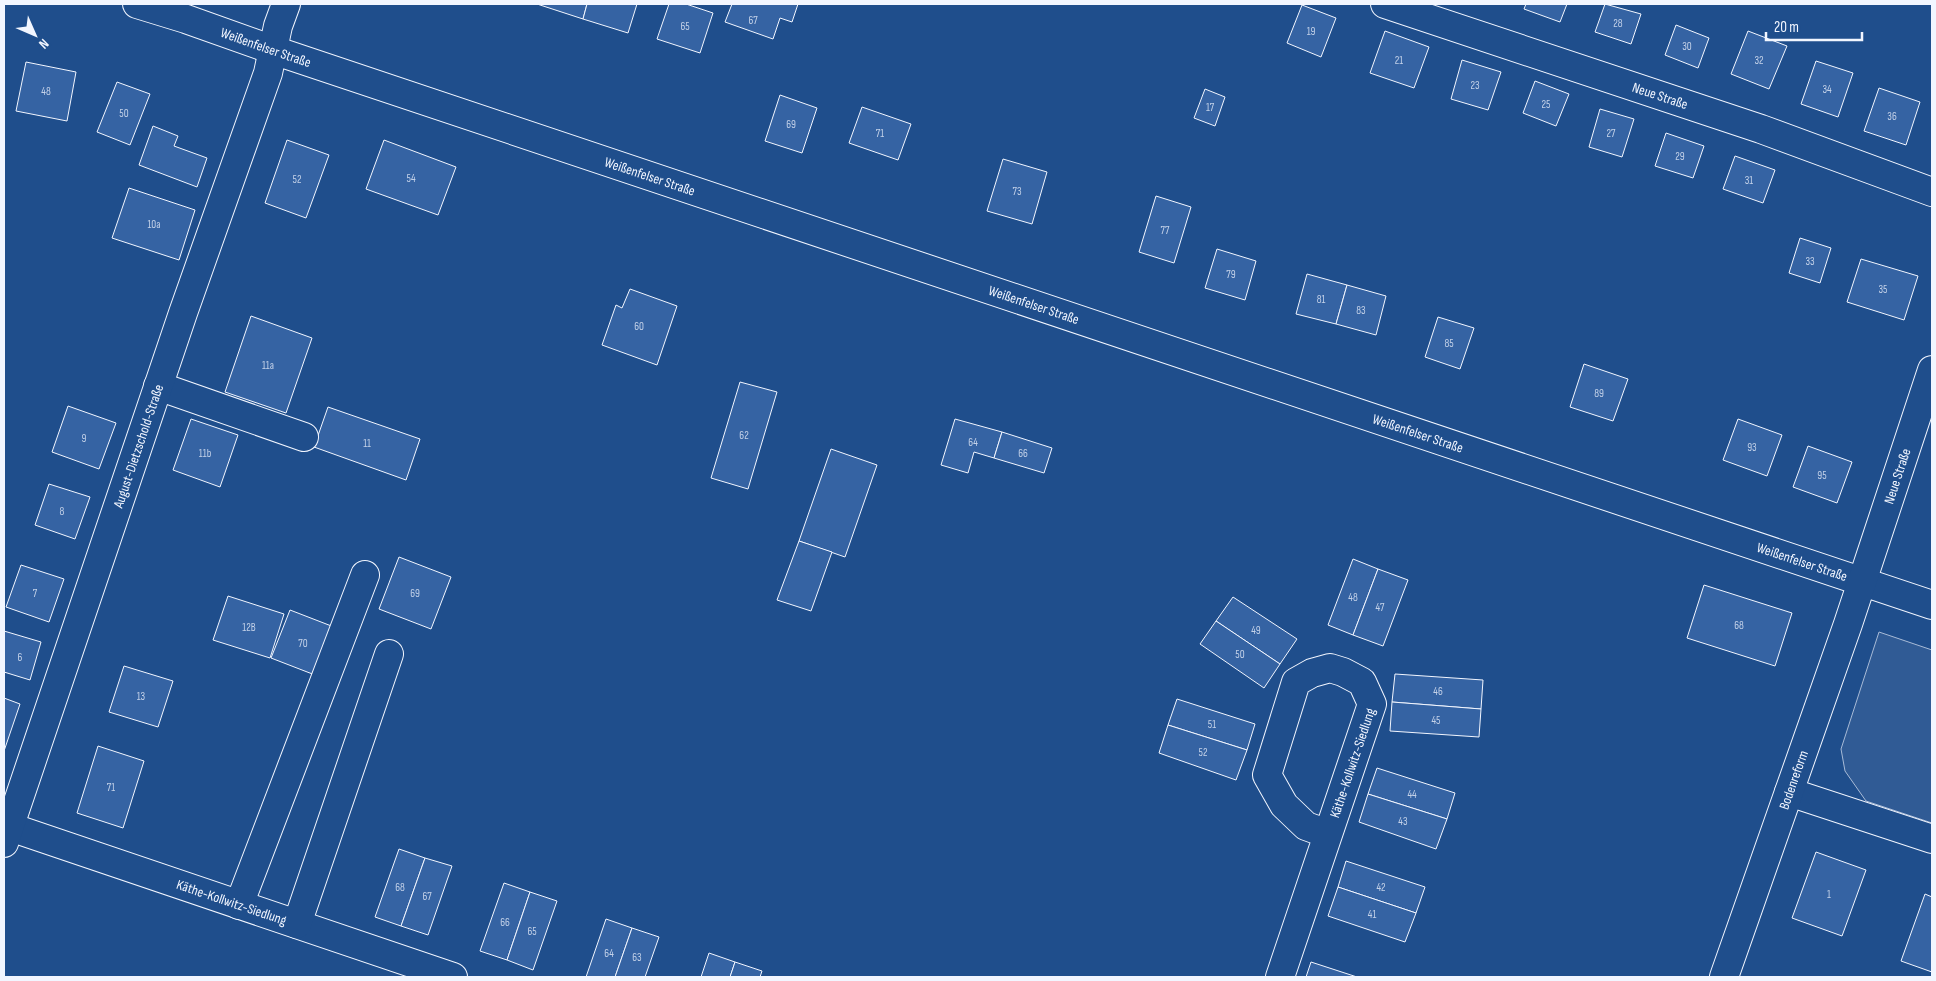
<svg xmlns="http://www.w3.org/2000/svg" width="1936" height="981" font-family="'Sofia Sans Condensed',sans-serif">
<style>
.green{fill:#305b95;stroke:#a8bbd7}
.building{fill:#3563a3;stroke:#f2f6ff}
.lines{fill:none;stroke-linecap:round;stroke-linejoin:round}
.minor-casing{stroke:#f2f6ff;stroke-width:30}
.minor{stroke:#1f4e8c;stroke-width:28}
.labels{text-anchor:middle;stroke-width:4;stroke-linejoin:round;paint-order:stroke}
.number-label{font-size:11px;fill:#c3d1e8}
.street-label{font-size:14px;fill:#f2f6ff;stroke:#1f4e8c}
</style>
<rect width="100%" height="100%" fill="#1f4e8c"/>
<polygon class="green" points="1879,632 1932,650 1932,823 1866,801 1845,771 1841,749"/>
<g class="building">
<polygon points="537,4 587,4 583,19"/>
<polygon points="587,4 637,4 628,33 583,19"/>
<polygon points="669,4 686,4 713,13 700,53 657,39"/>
<polygon points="732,4 798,4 792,22 780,18 773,39 725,22"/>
<polygon points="1526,4 1567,4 1560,22 1524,9"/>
<polygon points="1605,4 1641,14 1631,44 1595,32"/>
<polygon points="1302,5 1336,18 1321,57 1287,43"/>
<polygon points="1676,25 1709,38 1698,68 1665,55"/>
<polygon points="1385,31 1429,47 1414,88 1370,73"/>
<polygon points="1748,31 1787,46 1769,89 1731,74"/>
<polygon points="1462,60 1501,72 1488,110 1451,99"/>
<polygon points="1816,61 1853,73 1838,117 1801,104"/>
<polygon points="26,62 76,72 67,121 16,111"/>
<polygon points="1535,81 1569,94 1556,126 1523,113"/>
<polygon points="117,82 150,94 130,145 97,132"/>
<polygon points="1879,88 1920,102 1906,145 1864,131"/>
<polygon points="1205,89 1225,97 1215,126 1194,118"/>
<polygon points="780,95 817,108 802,153 765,141"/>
<polygon points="862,107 911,124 898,160 849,143"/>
<polygon points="1600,109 1634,119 1622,157 1589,147"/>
<polygon points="153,126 178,136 174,146 207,158 197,187 139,165"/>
<polygon points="1666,133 1704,146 1693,178 1655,166"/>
<polygon points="287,140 329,155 306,218 265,203"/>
<polygon points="384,140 456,167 438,215 366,189"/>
<polygon points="1735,156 1775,170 1763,203 1723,189"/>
<polygon points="1003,159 1047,172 1032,224 987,211"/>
<polygon points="129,188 195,210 179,260 112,238"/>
<polygon points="1156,196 1191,207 1174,263 1139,252"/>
<polygon points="1800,238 1831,248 1820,283 1789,273"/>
<polygon points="1217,249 1256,261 1245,300 1205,288"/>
<polygon points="1861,259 1918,276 1904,320 1847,302"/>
<polygon points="1307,274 1347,285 1336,324 1296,314"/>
<polygon points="1347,285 1386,296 1376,335 1336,324"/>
<polygon points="630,289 677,306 657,365 602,345 616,305 622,308"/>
<polygon points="251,316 312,338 286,413 225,392"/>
<polygon points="1438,317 1474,328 1460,369 1425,357"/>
<polygon points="1584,364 1628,379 1613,421 1570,407"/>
<polygon points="740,382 777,392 748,489 711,478"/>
<polygon points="68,406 116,423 99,469 52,452"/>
<polygon points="328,407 420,439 406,480 314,447"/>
<polygon points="191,419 238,435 220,487 173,470"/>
<polygon points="955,419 1002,432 994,458 974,452 968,473 941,465"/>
<polygon points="1738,419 1782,435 1767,476 1723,460"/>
<polygon points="1002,432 1052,448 1044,473 994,458"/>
<polygon points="1808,446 1852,462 1837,503 1793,487"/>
<polygon points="831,449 877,465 845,557 799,541"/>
<polygon points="49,484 90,497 75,539 35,525"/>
<polygon points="799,541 832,552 811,611 777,600"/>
<polygon points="399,557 451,577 431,629 379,609"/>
<polygon points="1353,559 1378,569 1353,635 1328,625"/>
<polygon points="21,565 64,579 49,622 6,607"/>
<polygon points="1378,569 1408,580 1383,646 1353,635"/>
<polygon points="1704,585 1792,613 1775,666 1687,638"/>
<polygon points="228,596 284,614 270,658 213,640"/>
<polygon points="1233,597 1297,639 1280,664 1216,621"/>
<polygon points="290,610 334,627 315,675 271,658"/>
<polygon points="1216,621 1280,664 1264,688 1200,644"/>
<polygon points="4,631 41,642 30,680 4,672"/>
<polygon points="124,666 173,681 158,727 109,712"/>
<polygon points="1395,674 1483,680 1481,709 1392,702"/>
<polygon points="4,698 20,704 4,751"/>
<polygon points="1177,699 1255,724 1247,750 1168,725"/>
<polygon points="1392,702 1481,709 1479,737 1390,731"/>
<polygon points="1168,725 1247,750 1236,780 1159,753"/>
<polygon points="98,746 144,761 123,828 77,813"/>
<polygon points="1377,768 1455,793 1447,819 1368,794"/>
<polygon points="1368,794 1447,819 1436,849 1359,822"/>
<polygon points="399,849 425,858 401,926 375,917"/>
<polygon points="1816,852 1866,870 1842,936 1792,918"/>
<polygon points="425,858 452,866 428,935 401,926"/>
<polygon points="1346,861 1425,887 1416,913 1338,887"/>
<polygon points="504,883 530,892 507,960 480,951"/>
<polygon points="1338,887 1416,913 1405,942 1328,916"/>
<polygon points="530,892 557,901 533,970 507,960"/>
<polygon points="1925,894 1932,897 1932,972 1901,961"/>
<polygon points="606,919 632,928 615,977 586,977"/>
<polygon points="632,928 659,937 645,977 615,977"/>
<polygon points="709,953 735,962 730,977 701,977"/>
<polygon points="735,962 762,971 760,977 730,977"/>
<polygon points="1311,962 1357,977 1306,977"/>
</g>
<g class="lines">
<defs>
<g id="minor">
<path id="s1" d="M 137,4 L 186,19 L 273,50 L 1932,605"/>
<path id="s2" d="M 1385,4 L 1761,129 L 1932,192"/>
<polyline points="158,386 304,437"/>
<polyline points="1789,792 1932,839"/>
<path id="s3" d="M 10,827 L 453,977"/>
<path id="s4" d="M 4,843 L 183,313 L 268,73 L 278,26 L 286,4"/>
<polyline points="239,905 365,575"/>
<polyline points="297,924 389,654"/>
<path id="s5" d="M 1280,977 L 1372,704 L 1362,682 L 1343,672 L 1330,668 L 1312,673 L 1296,682 L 1267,775 L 1284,805 L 1306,826 L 1328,834"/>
<path id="s6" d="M 1724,977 L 1848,624 L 1932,370"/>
</g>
</defs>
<use href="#minor" class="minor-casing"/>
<use href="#minor" class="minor"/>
</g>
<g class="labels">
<g class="number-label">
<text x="753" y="24">67</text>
<text x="1618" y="27">28</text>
<text x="685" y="30">65</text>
<text x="1311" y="35">19</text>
<text x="1687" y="50">30</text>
<text x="1399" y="64">21</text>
<text x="1759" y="64">32</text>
<text x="1475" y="89">23</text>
<text x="1827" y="93">34</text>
<text x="46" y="95">48</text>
<text x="1546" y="108">25</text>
<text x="1210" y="111">17</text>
<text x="124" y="117">50</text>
<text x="1892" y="120">36</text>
<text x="791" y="128">69</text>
<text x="880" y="137">71</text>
<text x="1611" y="137">27</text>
<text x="1680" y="160">29</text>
<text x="411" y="182">54</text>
<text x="297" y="183">52</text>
<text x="1749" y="184">31</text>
<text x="1017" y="195">73</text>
<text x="154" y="228">10a</text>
<text x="1165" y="234">77</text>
<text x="1810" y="265">33</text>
<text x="1231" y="278">79</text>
<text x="1883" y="293">35</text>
<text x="1321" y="303">81</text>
<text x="1361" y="314">83</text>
<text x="639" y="330">60</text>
<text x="1449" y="347">85</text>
<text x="268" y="369">11a</text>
<text x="1599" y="397">89</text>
<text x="744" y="439">62</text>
<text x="84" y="442">9</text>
<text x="973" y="446">64</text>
<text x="367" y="447">11</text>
<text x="1752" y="451">93</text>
<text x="205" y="457">11b</text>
<text x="1023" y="457">66</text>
<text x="1822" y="479">95</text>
<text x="62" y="515">8</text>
<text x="35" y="597">7</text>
<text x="415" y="597">69</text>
<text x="1353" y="601">48</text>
<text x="1380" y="611">47</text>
<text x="1739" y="629">68</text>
<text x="249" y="631">12B</text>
<text x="1256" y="634">49</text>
<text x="303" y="647">70</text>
<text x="1240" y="658">50</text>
<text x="20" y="661">6</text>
<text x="1438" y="695">46</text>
<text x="141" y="700">13</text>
<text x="1436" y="724">45</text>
<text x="1212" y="728">51</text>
<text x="1203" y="756">52</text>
<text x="111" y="791">71</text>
<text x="1412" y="798">44</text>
<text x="1403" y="825">43</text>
<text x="400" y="891">68</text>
<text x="1381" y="891">42</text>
<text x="1829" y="898">1</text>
<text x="427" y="900">67</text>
<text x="1372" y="918">41</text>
<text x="505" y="926">66</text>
<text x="532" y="935">65</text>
<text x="609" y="957">64</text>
<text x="637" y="961">63</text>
</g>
<g class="street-label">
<text dy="5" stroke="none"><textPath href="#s1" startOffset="136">Weißenfelser Straße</textPath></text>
<text dy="5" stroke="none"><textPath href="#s2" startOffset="290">Neue Straße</textPath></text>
<text dy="5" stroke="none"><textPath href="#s1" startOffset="541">Weißenfelser Straße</textPath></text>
<text dy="5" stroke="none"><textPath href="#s1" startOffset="946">Weißenfelser Straße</textPath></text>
<text dy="5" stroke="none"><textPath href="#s1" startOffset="1351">Weißenfelser Straße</textPath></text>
<text dy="5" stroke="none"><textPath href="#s4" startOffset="419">August-Dietzschold-Straße</textPath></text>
<text dy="5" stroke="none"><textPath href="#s6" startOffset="530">Neue Straße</textPath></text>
<text dy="5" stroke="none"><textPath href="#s1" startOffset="1756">Weißenfelser Straße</textPath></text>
<text dy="5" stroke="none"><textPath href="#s5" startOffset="226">Käthe-Kollwitz-Siedlung</textPath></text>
<text dy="5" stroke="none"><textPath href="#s6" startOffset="209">Bodenreform</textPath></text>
<text dy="5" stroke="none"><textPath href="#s3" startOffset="234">Käthe-Kollwitz-Siedlung</textPath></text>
</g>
</g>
<rect width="1936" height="981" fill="none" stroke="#f2f6ff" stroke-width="10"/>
<g transform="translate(35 35) rotate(135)" stroke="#1f4e8c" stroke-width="4" paint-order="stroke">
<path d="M0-4L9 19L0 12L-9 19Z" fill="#f2f6ff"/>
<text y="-8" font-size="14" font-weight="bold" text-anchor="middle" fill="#f2f6ff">N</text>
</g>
<path d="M1766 32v8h96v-8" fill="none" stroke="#f2f6ff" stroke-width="2.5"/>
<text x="1774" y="32" font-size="15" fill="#f2f6ff" stroke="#1f4e8c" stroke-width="4" paint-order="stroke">20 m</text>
</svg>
